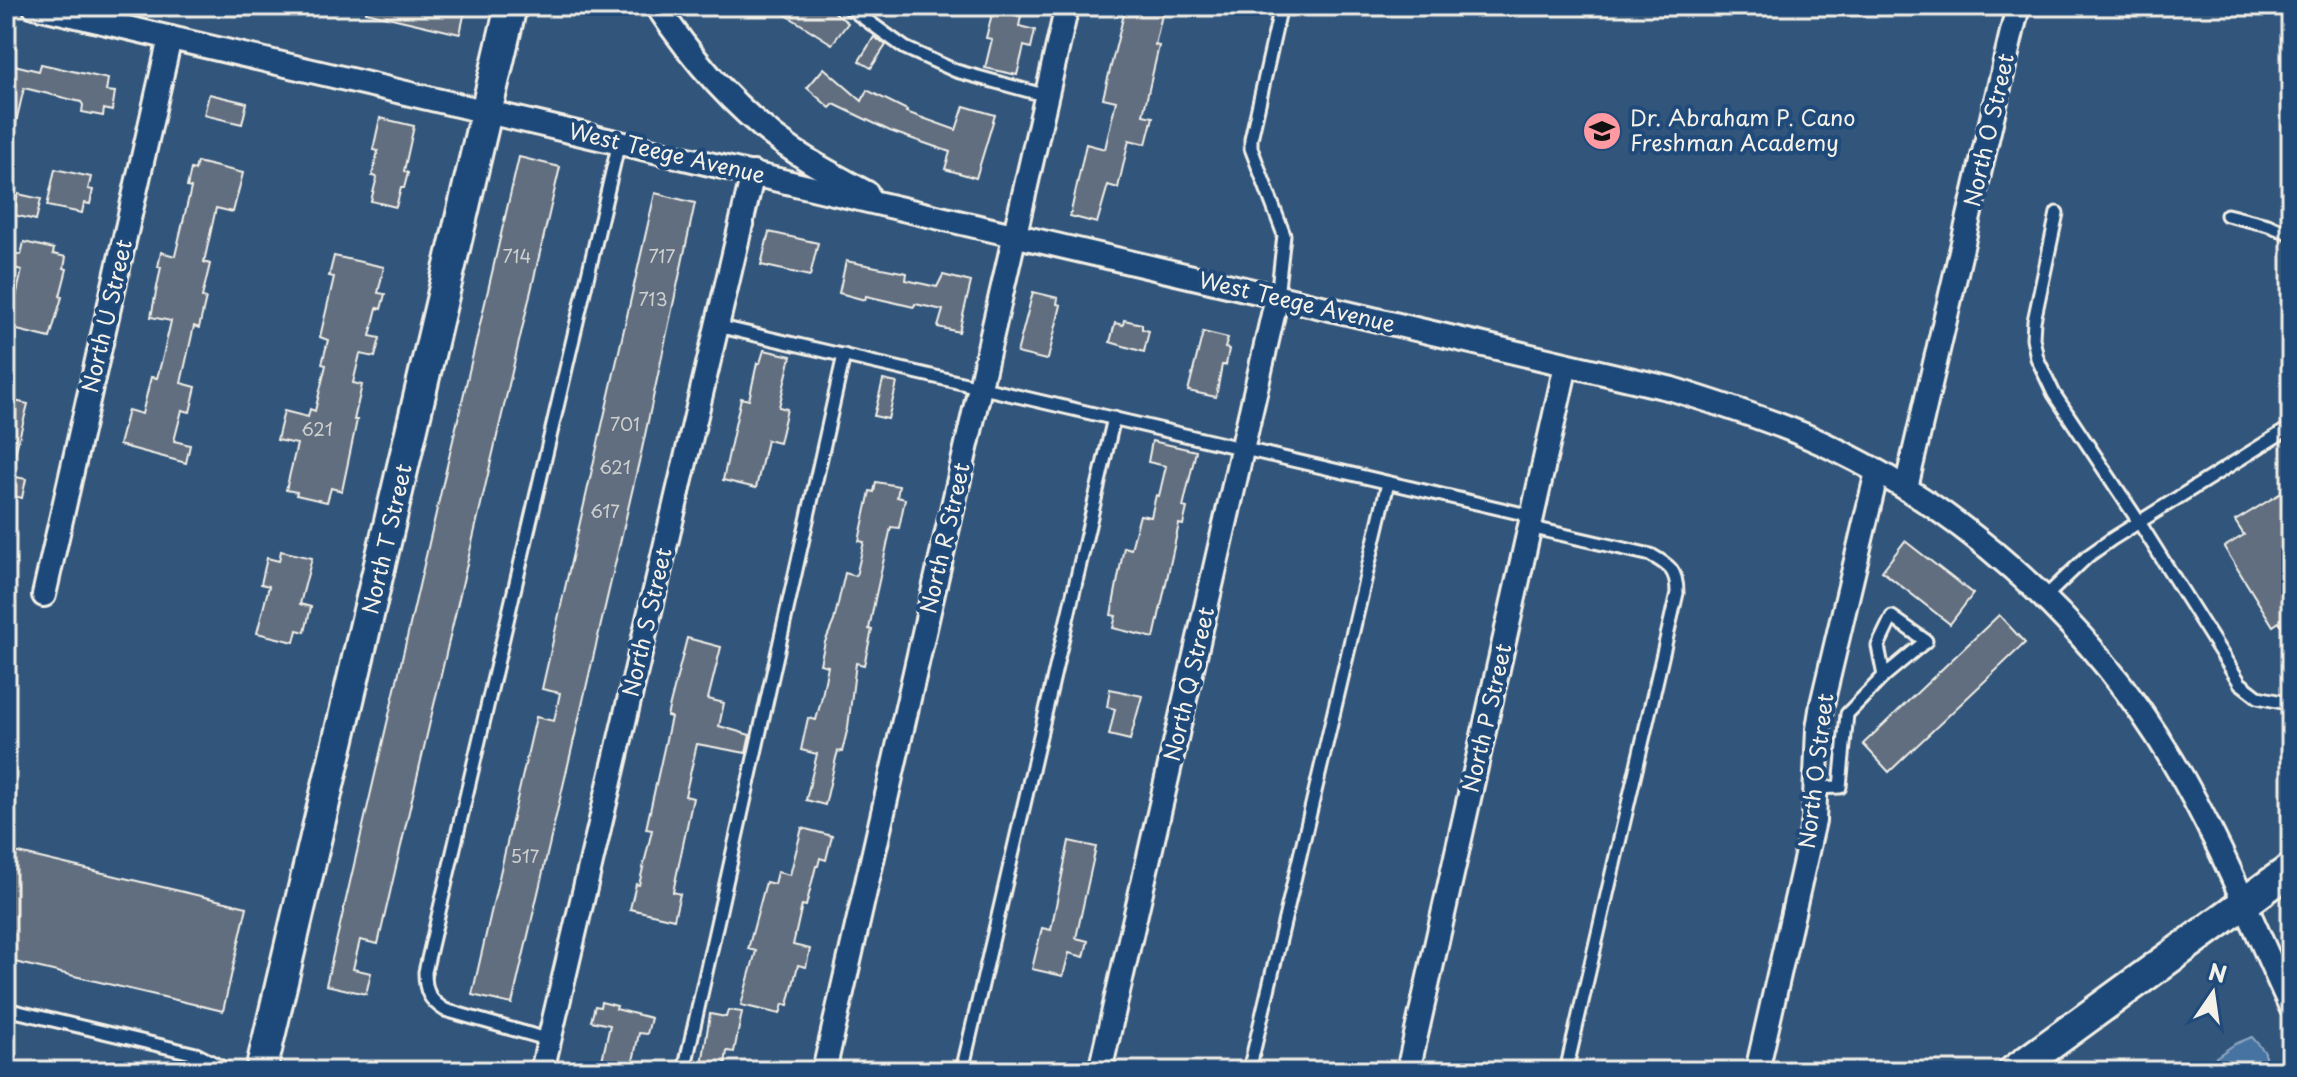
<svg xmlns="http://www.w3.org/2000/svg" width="2297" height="1077" font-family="'Playpen Sans',sans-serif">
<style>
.water{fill:#4773a2;stroke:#8ca5be;stroke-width:2}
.building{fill:#606e80;stroke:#f4f1e8;stroke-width:2}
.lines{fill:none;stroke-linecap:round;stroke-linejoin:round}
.lane-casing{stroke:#f4f1e8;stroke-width:17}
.street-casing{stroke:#f4f1e8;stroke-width:28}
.secondary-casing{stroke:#f4f1e8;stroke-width:36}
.lane{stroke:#1f4a7a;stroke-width:11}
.street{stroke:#1f4a7a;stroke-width:22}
.secondary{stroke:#1f4a7a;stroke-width:30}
.labels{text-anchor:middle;stroke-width:8;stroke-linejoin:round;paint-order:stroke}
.number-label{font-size:18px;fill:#cfd0ce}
.poi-label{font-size:22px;fill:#f4f1e8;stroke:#1f4a7a;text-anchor:start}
.street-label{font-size:22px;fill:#f4f1e8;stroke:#1f4a7a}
</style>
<rect width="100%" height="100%" fill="#32557c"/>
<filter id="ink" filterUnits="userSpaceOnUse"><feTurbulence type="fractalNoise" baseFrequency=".0125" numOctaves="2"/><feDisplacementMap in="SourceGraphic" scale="16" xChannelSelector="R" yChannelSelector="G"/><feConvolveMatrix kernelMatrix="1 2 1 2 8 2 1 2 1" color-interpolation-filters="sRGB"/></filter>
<g filter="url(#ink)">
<polygon class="water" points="2252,1037 2265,1052 2265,1071 2196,1071 2235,1044"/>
<g class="building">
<polygon points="367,6 466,6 460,34 366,12"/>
<polygon points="772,6 827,6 848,23 832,44"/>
<polygon points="994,6 1023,6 1019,26 1035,30 1031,48 1024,46 1017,75 985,68 992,39 986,38"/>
<polygon points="1126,6 1164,6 1155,45 1159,46 1143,115 1153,117 1146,144 1129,140 1118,188 1108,185 1097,223 1070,216 1086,144 1105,149 1116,101 1103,98"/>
<polygon points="874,37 886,45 871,68 859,61"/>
<polygon points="6,63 39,71 41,64 108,79 106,91 115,92 112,111 104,109 103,116 82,112 83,105 81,102 24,88 12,139 6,138"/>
<polygon points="824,68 862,101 867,90 907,110 906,112 956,130 964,106 995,115 976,178 945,169 950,152 890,131 834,104 830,108 807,88"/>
<polygon points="209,94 247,103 242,124 204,115"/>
<polygon points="380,118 414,126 404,171 408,173 404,188 401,188 396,207 371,201 377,177 372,176 378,151 373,150"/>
<polygon points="519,157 560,167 378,944 360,940 353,969 371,973 366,994 326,985"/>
<polygon points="197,162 243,173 233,212 216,208 204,262 210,264 202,297 206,298 199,328 194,326 181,383 196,387 190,412 182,410 174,441 190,445 186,463 119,445 128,410 142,414 151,377 157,378 163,356 171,321 151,317 161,267 158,267 161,252 175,256 191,188 187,187 191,169 195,170"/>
<polygon points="55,169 91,177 88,189 93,190 90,204 84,203 82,213 47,206"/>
<polygon points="655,193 695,203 642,449 512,1004 472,995 536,717 554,721 560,693 542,689"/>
<polygon points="18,194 41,199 36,220 14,215"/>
<polygon points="769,232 818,243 810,276 761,265"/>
<polygon points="24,242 54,249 53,254 66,257 64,268 67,269 60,296 62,297 50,338 9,328 22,270 6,266 9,252 21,255"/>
<polygon points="334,256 384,267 378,293 385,294 381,309 377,308 370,336 380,338 375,357 360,354 353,383 362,385 354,420 357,420 342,491 331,488 327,502 296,495 297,492 286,490 297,444 277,440 284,411 308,417 310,409 315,411 326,365 322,364 328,340 320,337 334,277 329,276"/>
<polygon points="846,261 907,273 906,280 937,287 943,275 971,282 959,332 938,327 943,310 915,304 914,307 866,296 865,300 839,293"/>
<polygon points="1033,292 1058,298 1057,304 1061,305 1048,359 1046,360 1017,353"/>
<polygon points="1124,320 1142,324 1142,329 1149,331 1144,352 1110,342 1115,323 1123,325"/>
<polygon points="1203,332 1228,338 1225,348 1229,349 1226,365 1222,365 1216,397 1188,391"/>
<polygon points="764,350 791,356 779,407 787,409 779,443 767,440 756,488 723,480 741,398 749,400 757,363 760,363"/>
<polygon points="883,380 897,383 888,419 874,416"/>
<polygon points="10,400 28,404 12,465 6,464 6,415"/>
<polygon points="1152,441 1196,451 1183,507 1187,508 1183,525 1179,524 1154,638 1113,628 1116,616 1111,615 1124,547 1131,549 1140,515 1151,517 1156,495 1159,496 1166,466 1148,462"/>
<polygon points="6,475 26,479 22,498 6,494"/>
<polygon points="876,482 899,486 897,497 905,499 899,528 891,527 875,599 869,629 872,630 864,665 856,663 848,727 842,752 838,751 836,758 825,805 806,800 817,754 801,750 808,718 816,720 821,701 828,666 820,664 825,642 834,621 845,573 856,576 864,542 859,541 870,491 874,492"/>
<polygon points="2291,487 2291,641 2279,622 2273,626 2224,547 2244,535 2235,521"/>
<polygon points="1905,541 1973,594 1950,624 1882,571"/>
<polygon points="281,551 312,558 300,604 311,607 305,632 297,630 294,642 257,633 269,586 261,584 267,558 279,561"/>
<polygon points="1999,615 2025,643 1889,772 1863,744"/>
<polygon points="687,638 721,647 708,699 724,703 719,726 750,735 746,753 697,744 685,796 693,798 673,892 680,894 674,919 630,909 636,884 639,885 652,830 646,829 671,717 667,716"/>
<polygon points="1110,689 1142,696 1130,740 1109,735 1115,709 1107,707"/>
<polygon points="802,828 832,836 826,860 820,858 818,866 816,866 806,906 802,905 793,945 810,949 806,967 798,965 788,1005 783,1004 780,1014 741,1005 756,951 748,949 766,882 774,884 777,872 790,875"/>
<polygon points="1069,841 1096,847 1076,938 1088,941 1084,957 1069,953 1063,976 1032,969 1042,928 1051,930"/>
<polygon points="6,850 247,907 223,1011 6,960"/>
<polygon points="601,1002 617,1006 616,1009 651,1018 647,1034 639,1033 632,1066 602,1060 610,1025 591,1021 595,1006 600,1007"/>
<polygon points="728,1010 742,1012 734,1052 727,1051 724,1071 701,1071 710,1014 726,1017"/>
</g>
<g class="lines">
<defs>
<g id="lane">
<polyline points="847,6 905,48 956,71 1047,96"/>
<polyline points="2057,213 2034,321 2033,338 2037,358 2054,394 2139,522 2240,683 2258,697 2291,704"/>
<polyline points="2227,215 2268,225 2291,234"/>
<polyline points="1277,297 1284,235 1251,148 1251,139 1281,6"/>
<polyline points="717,326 1532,516"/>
<path d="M 1529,527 L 1651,555 C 1670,566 1677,570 1677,593 L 1566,1071"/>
<polyline points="2043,599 2088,556 2112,539 2291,427"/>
<polyline points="1816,788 1840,787 1847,714 1884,676 1926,641 1892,617 1878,646 1884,676"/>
<polyline points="6,1009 196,1054 229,1071"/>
<path d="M 550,1040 L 445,1010 C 429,1000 425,991 425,972 L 619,142"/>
<polyline points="684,1071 844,355"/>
<polyline points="962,1071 1114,418"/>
<polyline points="1249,1071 1388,483"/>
</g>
<g id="street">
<path d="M 34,6 L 1672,389 C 1717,403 1761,417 1804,435 C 1955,500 2088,619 2172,760 C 2219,838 2253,925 2291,1007"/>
<path d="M 657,6 C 696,65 746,122 808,160 C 827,172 847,182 867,193"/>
<polyline points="1906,488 2018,6"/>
<polyline points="44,595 170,38"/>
<polyline points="542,1071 753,173"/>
<polyline points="824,1071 1067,6"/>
<polyline points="1100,1071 1277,297"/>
<polyline points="1408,1071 1566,365"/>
<polyline points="1757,1071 1814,821 1818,729 1822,704 1877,472"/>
</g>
<g id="secondary">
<polyline points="261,1071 511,6"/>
<polyline points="2014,1071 2291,869"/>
</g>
</defs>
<use href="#lane" class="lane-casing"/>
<use href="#street" class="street-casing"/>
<use href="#secondary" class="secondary-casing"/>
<use href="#lane" class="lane"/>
<use href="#street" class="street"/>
<use href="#secondary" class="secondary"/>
</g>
</g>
<defs>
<symbol id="school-disc" viewBox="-11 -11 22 22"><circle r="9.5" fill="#ff9aa2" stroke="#1f4a7a"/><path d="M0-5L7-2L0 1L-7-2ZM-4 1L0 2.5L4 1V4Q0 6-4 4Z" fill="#111"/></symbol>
</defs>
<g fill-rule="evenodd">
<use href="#school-disc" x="1580" y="109" width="44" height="44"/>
</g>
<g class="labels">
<g class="number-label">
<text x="517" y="263">714</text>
<text x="662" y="263">717</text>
<text x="653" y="306">713</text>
<text x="625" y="431">701</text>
<text x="317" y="436">621</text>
<text x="615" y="474">621</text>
<text x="605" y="518">617</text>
<text x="525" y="863">517</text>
</g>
<g class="poi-label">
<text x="1630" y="126">Dr. Abraham P. Cano<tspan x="1630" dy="25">Freshman Academy</tspan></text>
</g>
<g class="street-label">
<text transform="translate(1989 130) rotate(-77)" y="8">North O Street</text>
<text transform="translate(667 153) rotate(13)" y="8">West Teege Avenue</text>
<text transform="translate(1297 302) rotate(13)" y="8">West Teege Avenue</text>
<text transform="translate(107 316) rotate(-77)" y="8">North U Street</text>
<text transform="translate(945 538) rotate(-77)" y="8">North R Street</text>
<text transform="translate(387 539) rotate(-77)" y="8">North T Street</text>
<text transform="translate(647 622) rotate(-77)" y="8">North S Street</text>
<text transform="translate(1189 684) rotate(-77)" y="8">North Q Street</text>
<text transform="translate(1487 718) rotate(-77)" y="8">North P Street</text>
<text transform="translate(1816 771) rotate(-83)" y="8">North O Street</text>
</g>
</g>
<rect width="2297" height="1077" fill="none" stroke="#1f4a7a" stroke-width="32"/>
<rect x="16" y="16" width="2265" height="1045" fill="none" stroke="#f4f1e8" stroke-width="3" filter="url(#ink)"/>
<g transform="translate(2213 993) rotate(13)" stroke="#1f4a7a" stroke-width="6" paint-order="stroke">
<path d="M0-6L14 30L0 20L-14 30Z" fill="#f4f1e8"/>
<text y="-12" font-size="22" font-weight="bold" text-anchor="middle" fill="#f4f1e8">N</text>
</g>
</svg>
